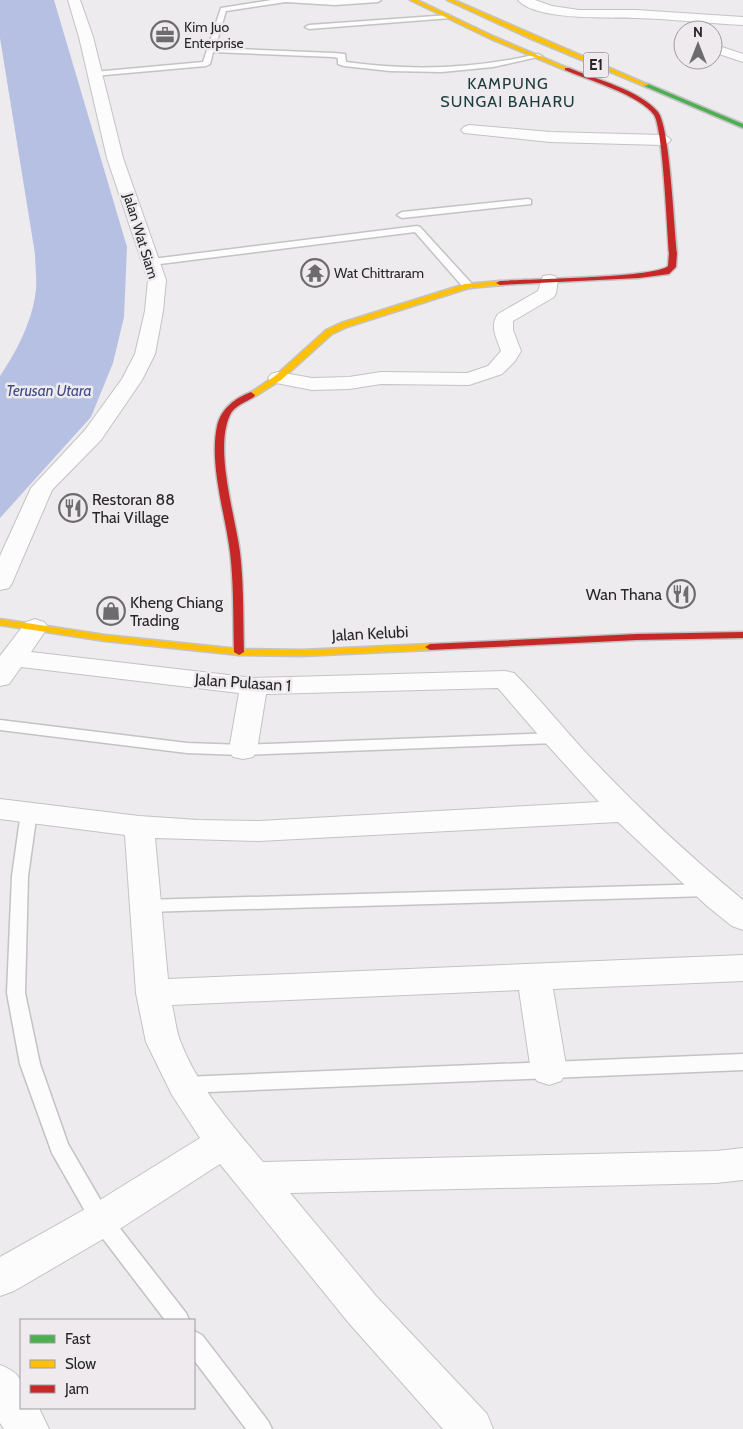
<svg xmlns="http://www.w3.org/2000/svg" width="743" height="1429" font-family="Cabin,sans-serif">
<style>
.water{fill:#b6c0e2}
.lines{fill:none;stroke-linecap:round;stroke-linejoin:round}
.lane-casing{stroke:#c4c3c4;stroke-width:3}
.street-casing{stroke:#c4c3c4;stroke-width:2}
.fast-casing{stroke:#c4c3c4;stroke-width:3}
.slow-casing{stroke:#c4c3c4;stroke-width:3}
.jam-casing{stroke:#c4c3c4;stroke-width:3}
.lane{fill:#fcfcfc;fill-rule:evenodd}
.street{fill:#fcfcfc;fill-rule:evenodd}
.fast{fill:#4caf50;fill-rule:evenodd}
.slow{fill:#ffc107;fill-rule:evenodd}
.jam{fill:#c62828;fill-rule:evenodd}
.labels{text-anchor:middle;stroke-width:5;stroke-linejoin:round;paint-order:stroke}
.far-poi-label{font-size:14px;fill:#282728;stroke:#eeeaee;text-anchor:start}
.far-street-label{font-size:14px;fill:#282728;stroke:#eeeaee}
.shield{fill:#eeeaee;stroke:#636263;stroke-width:1}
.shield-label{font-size:15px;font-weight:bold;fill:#282728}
.far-water-label{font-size:15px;font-style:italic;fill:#3d4c89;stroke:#eeeaee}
.far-quarter-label{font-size:16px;letter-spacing:1px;fill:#1a3c3d;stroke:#eeeaee}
.poi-label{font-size:16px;fill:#282728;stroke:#eeeaee;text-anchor:start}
.street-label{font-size:16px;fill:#282728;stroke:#eeeaee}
</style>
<rect width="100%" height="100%" fill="#edebed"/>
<path class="water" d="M 0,0 L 54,0 L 127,247 L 124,317 L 113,363 L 91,417 L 0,518 L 0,376 C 17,351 33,320 36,289 C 37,278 35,265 35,254 L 0,38 Z"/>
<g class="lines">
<defs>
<g id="lane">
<path d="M 272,0 L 381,0 L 378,2 L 335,5 L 286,2 L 226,11 L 215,48 L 333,53 L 345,54 L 346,62 C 410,71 475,69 538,54 L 542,56 L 493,67 L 442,72 L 390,71 L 344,66 L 338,64 L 338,58 L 333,57 L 213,52 L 210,64 L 206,66 L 94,76 L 90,74 L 94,72 L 203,62 L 221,8 Z"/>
<polygon points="449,15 451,16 451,18 309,29 305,27 309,25"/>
<polygon points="528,199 531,200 531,204 402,218 397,215 402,212"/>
<polygon points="417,226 420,227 472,284 472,288 464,288 415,232 152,265 147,262 152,259"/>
<polygon points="0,720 187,743 243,745 556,733 561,734 564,738 561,742 556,743 243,755 187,753 0,730"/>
<polygon points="29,806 35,808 37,812 28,876 25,993 40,1064 68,1144 108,1213 186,1313 189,1320 165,1320 94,1227 52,1153 20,1064 7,993 12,876 21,812 23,808"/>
<polygon points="709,884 715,886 718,890 715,894 709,896 144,912 138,910 135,906 138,902 144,900"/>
<polygon points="743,1054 743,1070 184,1093 177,1091 174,1085 177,1079 184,1077"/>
<polygon points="194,1331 202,1335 268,1421 272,1429 246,1429 194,1360"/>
</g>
<g id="street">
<polygon points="68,0 80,0 93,37 123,158 166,280 163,311 155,354 142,380 101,440 52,490 12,583 9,588 0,590 0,556 31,488 85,430 122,379 135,354 145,311 148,280 107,158 79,37"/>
<path d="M 518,0 L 535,0 L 552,6 L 579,10 L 636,10 L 743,17 L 743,25 C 707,23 672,19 636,18 C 610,17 536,21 518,0 Z"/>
<polygon points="713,44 743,54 743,62 713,52"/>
<polygon points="469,125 550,132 663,135 668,137 671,140 668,143 663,145 550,142 464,133 461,130 464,127"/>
<path d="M 549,275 L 555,276 L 558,280 L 556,293 L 554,297 L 513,321 L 513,330 L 521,351 L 515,361 L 502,374 L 469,385 L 381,384 L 349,389 L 312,390 L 271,382 L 268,378 L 271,374 L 278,372 L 312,378 L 349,377 L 381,372 L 467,373 L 488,366 L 501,351 C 497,338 489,327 498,314 L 538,291 L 543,276 Z"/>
<path d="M 35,619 L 44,622 L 48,627 L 31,652 L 254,678 L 505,671 L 514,673 C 540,699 563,728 588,755 C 637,807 688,855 743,900 L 743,930 L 732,926 L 707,906 L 618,822 L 259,841 L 155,838 L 168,979 L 743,955 L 743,981 L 553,989 L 567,1071 L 561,1081 L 549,1085 L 537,1081 L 531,1071 L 519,990 L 172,1005 C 175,1017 176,1032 181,1043 C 198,1087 233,1126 263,1162 L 716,1151 L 743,1148 L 743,1180 L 716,1183 L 290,1193 L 376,1296 L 487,1414 L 493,1429 L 443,1429 L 348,1322 L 220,1164 L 115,1232 L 14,1291 L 0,1296 L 0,1257 L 87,1208 L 200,1138 L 172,1095 L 146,1042 L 136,993 L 125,835 L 0,819 L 0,799 L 139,816 L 198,820 L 259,821 L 599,802 L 541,738 L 498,688 L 266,694 L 257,750 L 253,757 L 243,759 L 233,757 L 229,750 L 239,693 L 21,667 L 9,684 L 0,686 L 0,656 L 26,622 Z"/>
<path d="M 0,1365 C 26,1375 21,1383 21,1408 L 39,1408 L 49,1429 L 4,1429 L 0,1423 Z"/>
</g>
<polygon id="fast" points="644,84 648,84 743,124 743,128 644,86"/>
<g id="slow">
<polygon points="410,0 417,0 495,37 570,69 565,70 491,39"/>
<polygon points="447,0 454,0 649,85 644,86 529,38"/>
<polygon points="500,281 504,283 503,285 469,288 347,327 332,334 281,380 254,397 251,398 247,395 275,376 326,330 341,323 465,284"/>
<polygon points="0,619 105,635 239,649 302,650 430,644 435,647 430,650 302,656 239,655 105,641 0,625"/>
</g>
<g id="jam">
<path d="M 565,68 L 569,68 C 595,79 640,90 658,112 C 670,127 674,229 677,253 L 676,267 L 669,274 L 639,278 L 500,285 L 496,283 L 500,281 C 526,279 655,278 668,266 L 669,253 C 667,230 663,129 654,115 C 640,95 588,80 565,70 Z"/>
<path d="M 251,392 L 255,395 L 254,397 C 246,402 234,406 230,415 C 214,449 235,515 240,552 C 244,585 243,619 244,652 L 239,655 L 234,652 C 233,619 234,585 230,552 C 225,513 209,465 217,426 C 221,409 235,398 251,392 Z"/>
<polygon points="743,632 743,638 637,640 430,650 425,647 430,644 637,634"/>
</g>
</defs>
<use href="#lane" class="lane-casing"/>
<use href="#street" class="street-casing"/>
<use href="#fast" class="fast-casing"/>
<use href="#slow" class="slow-casing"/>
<use href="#jam" class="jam-casing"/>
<use href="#lane" class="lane"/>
<use href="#street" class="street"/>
<use href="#fast" class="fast"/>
<use href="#slow" class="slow"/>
<use href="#jam" class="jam"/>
</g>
<defs>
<symbol id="office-ring" viewBox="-11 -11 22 22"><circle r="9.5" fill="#eeeaee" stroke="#6d6c6d" stroke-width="1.5"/><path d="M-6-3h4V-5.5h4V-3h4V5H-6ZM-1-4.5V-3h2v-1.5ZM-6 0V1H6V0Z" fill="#6d6c6d"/></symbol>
<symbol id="temple-ring" viewBox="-11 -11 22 22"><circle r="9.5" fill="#eeeaee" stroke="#6d6c6d" stroke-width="1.5"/><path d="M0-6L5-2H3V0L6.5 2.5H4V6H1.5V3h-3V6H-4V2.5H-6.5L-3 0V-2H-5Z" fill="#6d6c6d"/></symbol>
<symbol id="restaurant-ring" viewBox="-11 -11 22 22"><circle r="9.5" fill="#eeeaee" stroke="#6d6c6d" stroke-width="1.5"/><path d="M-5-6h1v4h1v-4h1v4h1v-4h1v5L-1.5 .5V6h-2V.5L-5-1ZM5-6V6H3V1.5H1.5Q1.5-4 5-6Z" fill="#6d6c6d"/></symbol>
<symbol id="shop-ring" viewBox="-11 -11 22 22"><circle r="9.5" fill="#eeeaee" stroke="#6d6c6d" stroke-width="1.5"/><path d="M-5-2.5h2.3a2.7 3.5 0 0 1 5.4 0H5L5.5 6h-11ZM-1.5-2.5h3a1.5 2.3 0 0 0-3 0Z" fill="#6d6c6d"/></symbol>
</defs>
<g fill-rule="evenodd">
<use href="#office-ring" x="149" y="19" width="32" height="32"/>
<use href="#temple-ring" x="299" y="257" width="32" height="32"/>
<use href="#restaurant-ring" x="57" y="492" width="32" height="32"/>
<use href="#restaurant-ring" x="665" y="578" width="32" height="32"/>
<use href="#shop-ring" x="95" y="595" width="32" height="32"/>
</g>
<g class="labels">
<g class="far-poi-label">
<text x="184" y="32">Kim Juo<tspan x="184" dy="16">Enterprise</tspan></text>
<text x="334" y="278">Wat Chittraram</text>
</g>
<g class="far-street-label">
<text transform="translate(141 236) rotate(73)" y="5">Jalan Wat Siam</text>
</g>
<rect class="shield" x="583.5" y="52.5" width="25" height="25" rx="4"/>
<g class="shield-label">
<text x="596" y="70">E1</text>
</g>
<g class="far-water-label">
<text x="49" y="396">Terusan Utara</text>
</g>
<g class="far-quarter-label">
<text x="508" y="89">KAMPUNG<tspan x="508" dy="18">SUNGAI BAHARU</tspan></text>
</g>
<g class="poi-label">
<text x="92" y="505">Restoran 88<tspan x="92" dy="18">Thai Village</tspan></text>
<text x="662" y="600" text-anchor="end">Wan Thana</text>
<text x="130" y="608">Kheng Chiang<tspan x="130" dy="18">Trading</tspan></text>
</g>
<g class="street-label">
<text transform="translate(370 633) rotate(-3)" y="6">Jalan Kelubi</text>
<text transform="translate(243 682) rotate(4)" y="6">Jalan Pulasan 1</text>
</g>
</g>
<rect x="20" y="1319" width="175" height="90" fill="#eeeaee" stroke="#9f9c9f"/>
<rect x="30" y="1335" width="25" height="8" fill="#4caf50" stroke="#9f9c9f"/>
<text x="65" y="1344" font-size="15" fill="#282728">Fast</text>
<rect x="30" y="1360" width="25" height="8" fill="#ffc107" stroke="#9f9c9f"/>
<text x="65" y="1369" font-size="15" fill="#282728">Slow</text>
<rect x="30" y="1385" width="25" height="8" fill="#c62828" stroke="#9f9c9f"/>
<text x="65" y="1394" font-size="15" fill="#282728">Jam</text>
<g transform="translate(698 45)"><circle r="24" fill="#eeeaee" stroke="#9f9c9f"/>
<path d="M0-4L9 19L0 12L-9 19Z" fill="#6d6c6d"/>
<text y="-8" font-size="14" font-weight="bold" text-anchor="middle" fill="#282728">N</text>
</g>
</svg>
